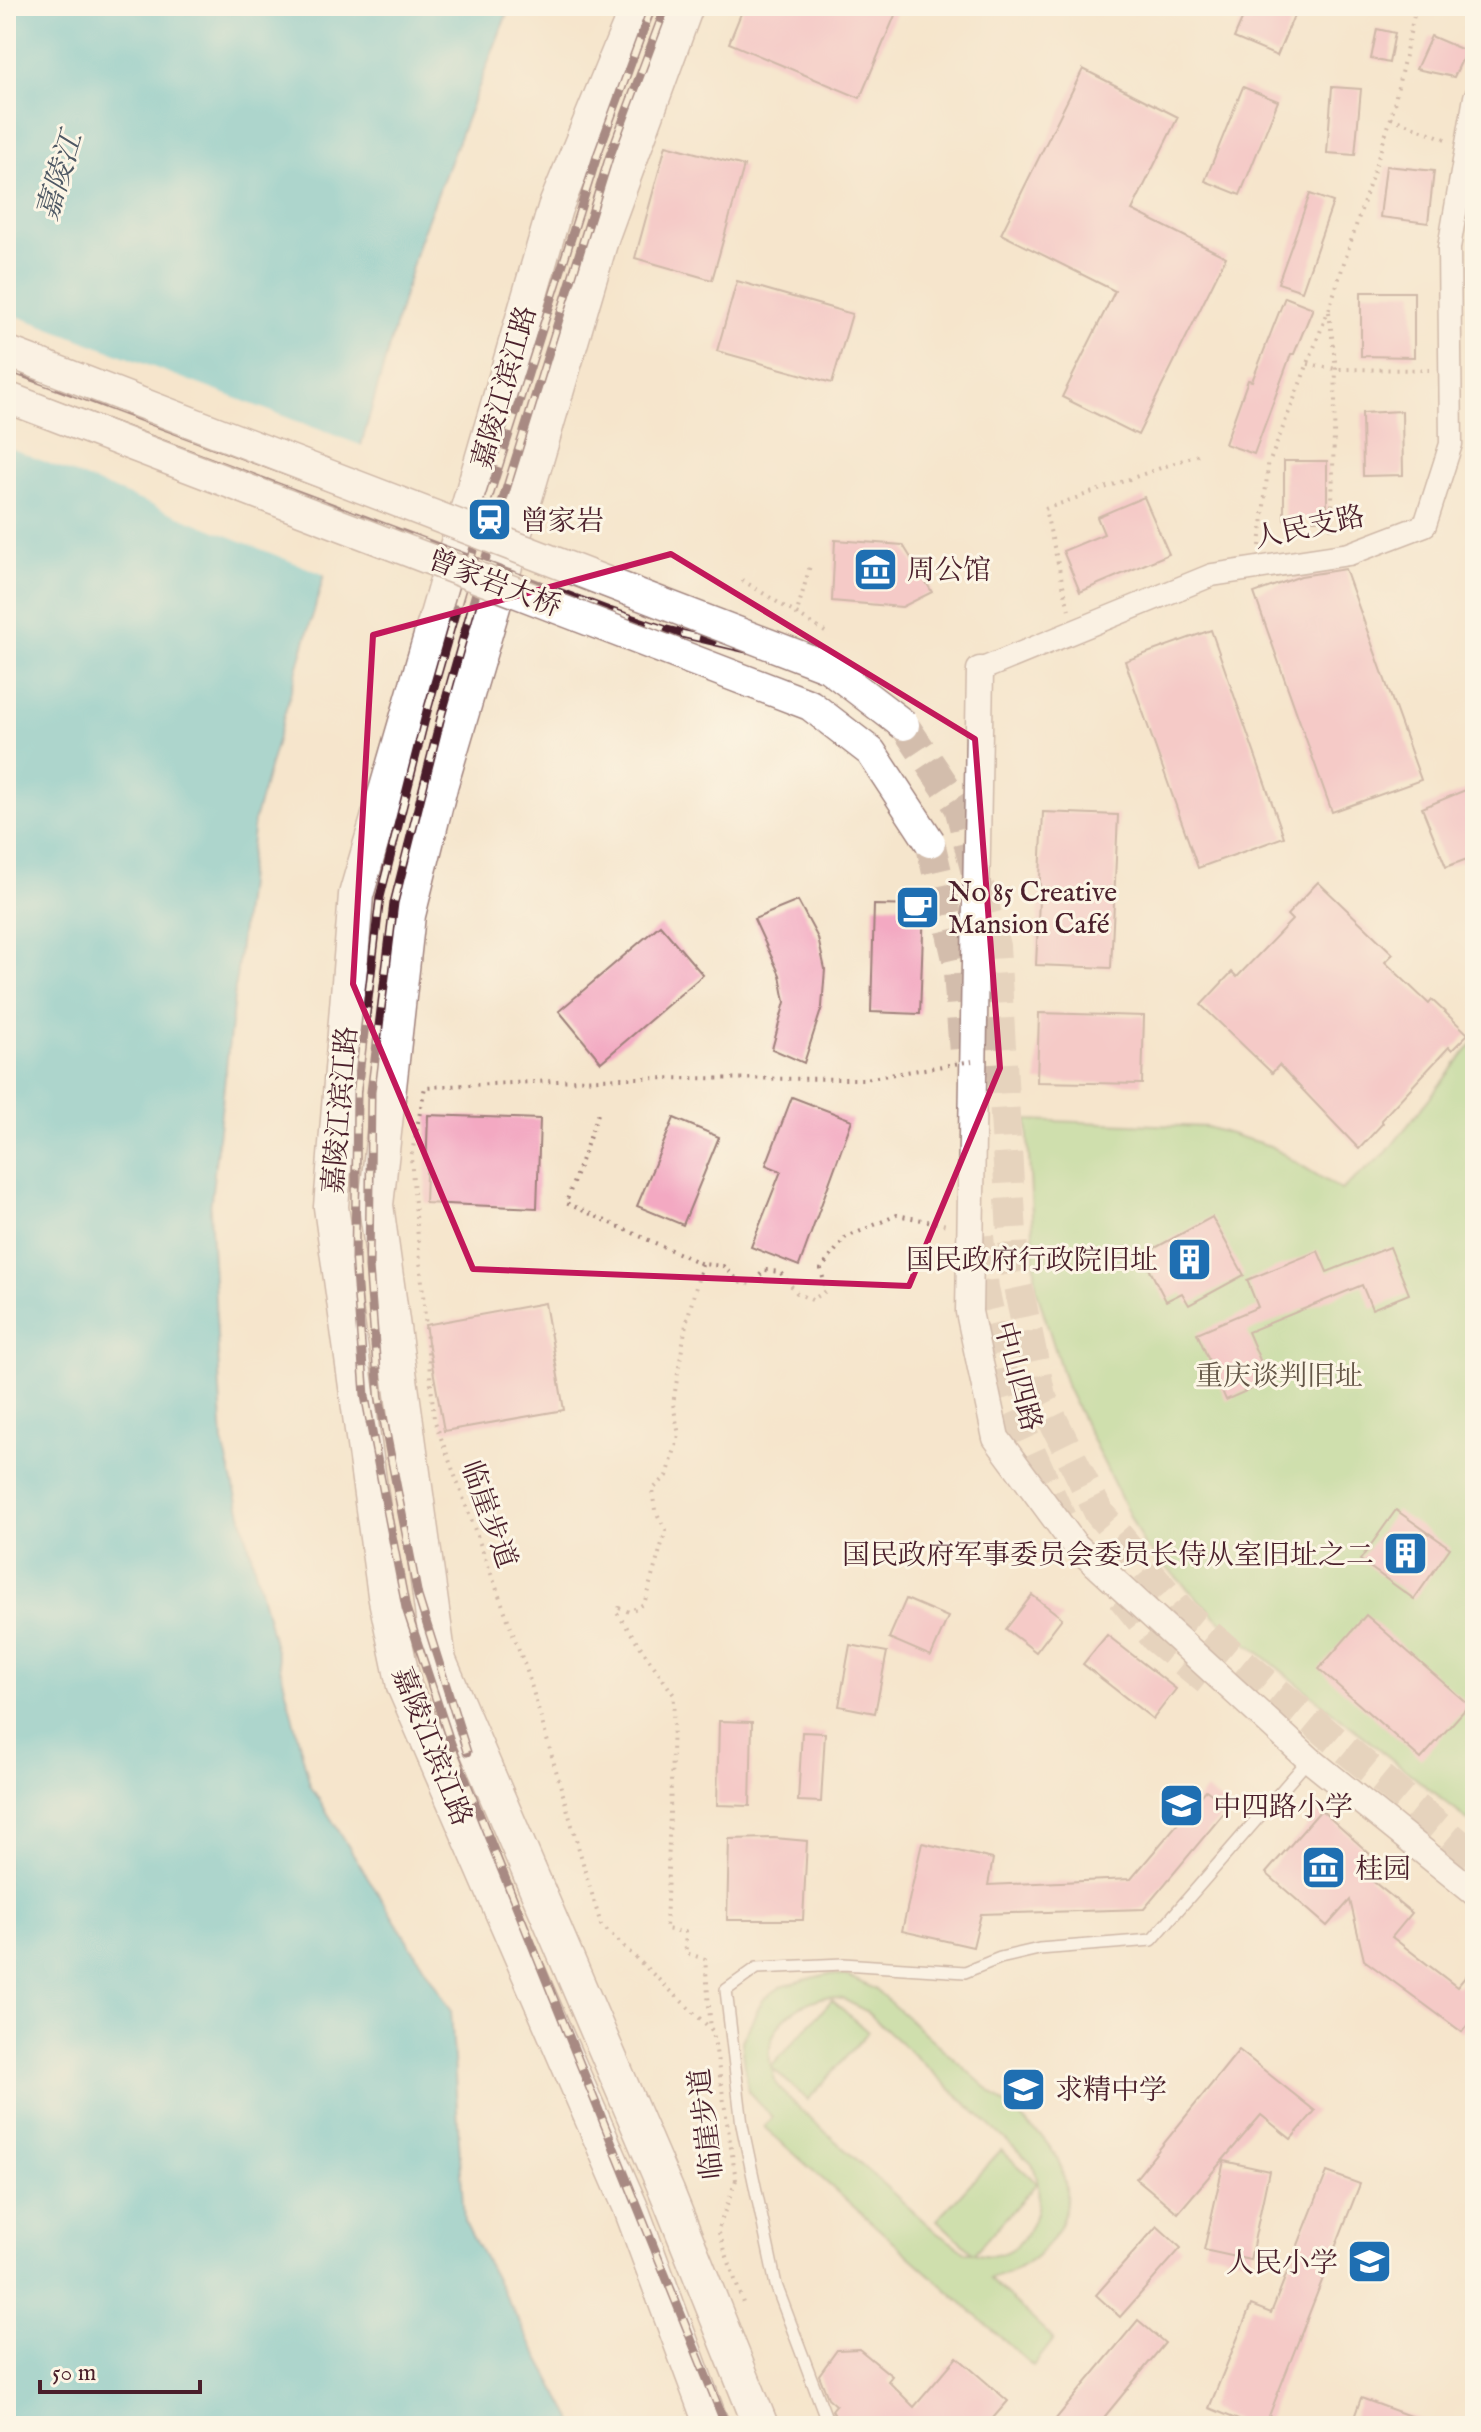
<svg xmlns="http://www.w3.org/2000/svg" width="1481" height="2432" font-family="'IM FELL English','Noto Serif SC',serif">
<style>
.green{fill:#a0d788;stroke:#757b5a;stroke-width:2;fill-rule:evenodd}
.water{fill:#55c2cd;stroke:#50707c;stroke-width:2}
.pier{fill:#f5e5cc}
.building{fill:#f3a9c2}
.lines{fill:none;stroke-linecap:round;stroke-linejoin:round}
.secondary-tunnel{stroke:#d3bdac;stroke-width:30;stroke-dasharray:30 15;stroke-linecap:butt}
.service-casing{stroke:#a0827c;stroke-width:14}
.minor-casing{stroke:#a0827c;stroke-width:25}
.tertiary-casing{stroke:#a0827c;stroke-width:29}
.primary-casing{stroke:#a0827c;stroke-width:37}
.path{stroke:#a0827c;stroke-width:4;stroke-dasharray:2 6;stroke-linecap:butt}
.service{stroke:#fff;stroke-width:11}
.minor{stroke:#fff;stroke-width:22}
.tertiary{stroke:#fff;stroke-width:26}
.primary{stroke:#fff;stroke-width:34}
.rail-casing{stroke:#4a1f2b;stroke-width:9}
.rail{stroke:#fcf5e5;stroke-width:6;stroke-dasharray:18;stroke-linecap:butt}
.secondary-bridge-casing{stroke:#a0827c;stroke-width:33;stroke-linecap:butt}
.path-bridge{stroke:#a0827c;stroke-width:4;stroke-dasharray:2 6;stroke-linecap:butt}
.secondary-bridge{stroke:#fff;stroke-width:30}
.marked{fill:none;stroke:#c2185b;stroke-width:6;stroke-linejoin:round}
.labels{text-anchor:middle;stroke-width:6;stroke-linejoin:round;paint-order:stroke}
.street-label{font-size:28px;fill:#4a1f2b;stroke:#fcf5e5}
.poi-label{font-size:28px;fill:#4a1f2b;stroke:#fcf5e5;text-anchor:start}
.park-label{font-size:28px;fill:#645647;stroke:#fcf5e5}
.water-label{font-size:30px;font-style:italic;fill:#4e5864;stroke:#fcf5e5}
</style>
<rect width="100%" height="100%" fill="#fcf5e5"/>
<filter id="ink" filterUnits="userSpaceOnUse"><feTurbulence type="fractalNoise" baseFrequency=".0125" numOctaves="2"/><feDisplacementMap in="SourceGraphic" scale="16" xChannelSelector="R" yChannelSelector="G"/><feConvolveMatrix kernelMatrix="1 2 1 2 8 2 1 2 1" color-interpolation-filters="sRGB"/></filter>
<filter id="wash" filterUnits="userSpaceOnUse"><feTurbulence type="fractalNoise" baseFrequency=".006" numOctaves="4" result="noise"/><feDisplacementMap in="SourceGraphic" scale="32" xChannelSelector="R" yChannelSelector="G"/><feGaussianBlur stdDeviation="1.8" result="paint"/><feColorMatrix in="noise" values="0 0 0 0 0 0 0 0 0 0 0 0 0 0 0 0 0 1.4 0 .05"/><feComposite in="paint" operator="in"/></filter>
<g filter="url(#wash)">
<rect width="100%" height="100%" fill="#f5e5cc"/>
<g class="green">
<polygon points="1475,1040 1475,1826 1222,1623 1144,1545 1067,1388 1036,1288 1027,1120 1207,1127 1270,1146 1341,1190 1386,1153"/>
<path d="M 828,1974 L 847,1976 L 875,1989 L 1042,2137 C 1093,2195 1058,2262 990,2279 L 1054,2339 L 1033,2366 L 764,2127 L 772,2117 L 748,2091 L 742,2041 L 763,1999 L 784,1985 ZM 825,1997 L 843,1999 L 866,2011 L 1032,2164 C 1052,2204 1024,2269 974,2253 L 1037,2183 L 1001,2150 L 937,2220 L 972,2252 L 966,2252 L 937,2233 L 787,2097 L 775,2081 L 772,2068 L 808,2100 L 868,2032 L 832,2000 L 771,2067 C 763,2029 792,2005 825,1997 Z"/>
</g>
<polygon class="water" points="6,6 510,6 419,242 254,821 210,1209 223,1443 310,1785 451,2010 464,2221 576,2426 6,2426"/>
<polygon class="pier" points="6,312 365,447 328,576 6,446"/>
<g id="blocks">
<g class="building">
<polygon points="744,6 899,6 860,98 729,43"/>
<polygon points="1248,6 1298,6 1277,56 1234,38"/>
<polygon points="1377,29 1395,33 1389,63 1371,59"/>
<polygon points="1431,36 1466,51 1454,77 1416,69"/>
<polygon points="1083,69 1178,117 1132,210 1226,257 1138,435 1062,397 1115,291 1001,234"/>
<polygon points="1243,87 1278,101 1240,195 1205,181"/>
<polygon points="1332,87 1361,89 1355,155 1327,153"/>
<polygon points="666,145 744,166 712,280 635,258"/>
<polygon points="1386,166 1434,171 1428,223 1380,217"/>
<polygon points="1310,194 1333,202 1302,291 1278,283"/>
<polygon points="737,281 852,314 832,383 717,351"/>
<polygon points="1361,292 1414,292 1414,357 1361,356"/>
<polygon points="1285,297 1313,308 1294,354 1291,354 1254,454 1225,444 1248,380 1252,381"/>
<polygon points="1402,411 1403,475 1363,476 1362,413"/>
<rect x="1284" y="461" width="43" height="59"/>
<polygon points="1144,497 1169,554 1080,592 1063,551 1104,534 1097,517"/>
<polygon points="835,540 903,545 932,592 902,607 832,601"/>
<polygon points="1345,569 1421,780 1332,812 1254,593 1301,576"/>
<polygon points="1211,630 1284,837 1198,868 1125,661"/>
<polygon points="1475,786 1475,856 1446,867 1422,808"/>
<polygon points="1043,812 1118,815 1111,968 1036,965"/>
<polygon points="1318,882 1393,954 1385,962 1429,1004 1432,1000 1468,1034 1452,1050 1449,1047 1381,1120 1383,1123 1359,1149 1279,1065 1272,1073 1201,1005 1232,972 1237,977 1292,920 1287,915"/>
<polygon points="798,901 818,938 825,969 822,1007 804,1063 772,1049 785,1002 780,975 754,919"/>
<polygon points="874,905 924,906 920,1014 871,1012"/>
<polygon points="660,925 703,975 601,1062 559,1011"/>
<polygon points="1039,1013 1144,1016 1142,1084 1037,1082"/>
<polygon points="792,1097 852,1120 799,1266 751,1247 781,1171 766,1165"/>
<polygon points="428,1115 540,1119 537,1208 425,1203"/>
<polygon points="674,1118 719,1137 683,1225 637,1206"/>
<polygon points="1212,1217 1244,1275 1189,1305 1182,1293 1166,1301 1142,1255"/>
<polygon points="1390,1247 1409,1294 1372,1309 1362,1285 1248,1332 1269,1381 1226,1400 1197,1333 1258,1307 1247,1280 1318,1251 1327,1272"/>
<polygon points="545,1303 564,1410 444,1431 425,1325"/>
<polygon points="1396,1510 1450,1548 1414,1599 1360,1560"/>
<polygon points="1032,1595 1062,1618 1036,1652 1006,1629"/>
<polygon points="906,1599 948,1617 931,1656 889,1638"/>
<polygon points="1366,1615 1469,1705 1421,1759 1319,1669"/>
<polygon points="1107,1635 1176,1689 1153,1719 1083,1664"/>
<polygon points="850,1645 887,1652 875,1713 839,1706"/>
<polygon points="719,1721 752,1722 750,1806 717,1805"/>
<polygon points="802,1732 825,1733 821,1802 798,1801"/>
<polygon points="1206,1790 1229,1807 1144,1909 981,1914 973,1947 902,1931 922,1843 993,1859 988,1885 1131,1879"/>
<polygon points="1321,1810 1381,1864 1369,1878 1412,1913 1392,1937 1457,1987 1475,1965 1475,2015 1462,2032 1364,1960 1350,1900 1327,1926 1266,1873"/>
<polygon points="774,1838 807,1841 803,1920 727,1920 729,1839"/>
<polygon points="1239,2050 1315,2111 1291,2139 1261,2115 1178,2213 1136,2178"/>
<polygon points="1224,2161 1269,2171 1250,2260 1204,2250"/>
<polygon points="1327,2172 1360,2184 1265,2426 1253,2426 1209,2408 1251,2305 1271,2313"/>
<polygon points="1157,2226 1181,2248 1120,2317 1096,2295"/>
<polygon points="1138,2320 1165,2343 1097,2426 1050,2426"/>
<polygon points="859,2349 892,2376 888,2381 914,2407 957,2357 1008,2401 986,2426 840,2426 832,2410 836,2405 828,2398 819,2375 837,2350"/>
<polygon points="1361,2398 1432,2424 1431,2426 1351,2426"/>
</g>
</g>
</g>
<g filter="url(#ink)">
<use href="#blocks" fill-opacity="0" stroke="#a0827c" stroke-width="2"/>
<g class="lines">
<g class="secondary-tunnel">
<polyline points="904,725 959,807 995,946 1014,1267 1041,1396 1099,1513 1183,1613 1475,1857"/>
<polyline points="930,842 957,959 964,1053"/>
<polyline points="979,1236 984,1289 1011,1408 1061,1518"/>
<polyline points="1122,1597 1156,1639 1216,1688"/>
</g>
<defs>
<polyline id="service" points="829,2426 776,2285 742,2125 726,1990 757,1968 843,1964 965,1972 1000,1958 1039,1949 1152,1940 1309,1759"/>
<polyline id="minor" points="980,670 1212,575 1349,554 1425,525 1451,444 1449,248 1475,97"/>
<polyline id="tertiary" points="980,670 969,1312 996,1438 1074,1544 1309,1759 1475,1893"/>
<g id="primary">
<polyline points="638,6 555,208 356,895 331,1207 385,1595 404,1686 630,2206 712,2426"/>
<polyline points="686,6 602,236 441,783 408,915 376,1205 439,1661 667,2192 761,2426"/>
</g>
</defs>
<use href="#service" class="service-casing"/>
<use href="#minor" class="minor-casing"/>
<use href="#tertiary" class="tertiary-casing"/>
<use href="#primary" class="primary-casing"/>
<g class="path">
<polyline points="1455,6 1475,17"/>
<polyline points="1391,118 1448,140"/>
<polyline points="1329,312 1336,369 1331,535"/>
<polyline points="1308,364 1336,369 1429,370"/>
<polyline points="1260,546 1268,466 1329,309 1391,118 1416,6"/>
<polyline points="742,580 830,635"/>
<polyline points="1069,610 1045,509 1200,454"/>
<polyline points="796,616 811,562"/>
<polyline points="598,1114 566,1203 702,1264 723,1266 741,1283 751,1284 765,1270 780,1272 797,1293 812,1300 826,1291 821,1269 845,1238 897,1215 947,1225"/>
<polyline points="702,1264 686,1324 673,1404 679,1435 667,1476 652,1490 655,1510 666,1530 644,1604 629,1612 619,1608 617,1613 674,1695 666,1929 685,1932 686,1953 705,1959 711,2030"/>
<polyline points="736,2180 718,2230 743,2303"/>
</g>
<use href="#service" class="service"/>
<use href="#minor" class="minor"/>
<use href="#tertiary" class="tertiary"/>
<use href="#primary" class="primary"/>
<defs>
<g id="rail">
<polyline points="652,6 598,153 482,519 427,711 380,897 357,1092 355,1259 365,1396 406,1608 451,1744 726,2426"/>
<polyline points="6,367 614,594 758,635"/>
<polyline points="6,385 609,611 666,630 747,649"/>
<polyline points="467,1752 418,1596 379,1396 369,1267 371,1092 394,903 442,713 496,522 609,158 666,6"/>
</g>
</defs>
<use href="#rail" class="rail-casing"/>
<use href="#rail" class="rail"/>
<defs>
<g id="secondary-bridge">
<polyline points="6,351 828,667 904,725"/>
<polyline points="6,397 810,705 871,752 930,842"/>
</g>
</defs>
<use href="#secondary-bridge" class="secondary-bridge-casing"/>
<polyline class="path-bridge" points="736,2180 713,2031 601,1925 528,1674 434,1419 411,1158 425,1087 621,1078 865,1079 972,1061"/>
<use href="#secondary-bridge" class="secondary-bridge"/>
</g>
</g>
<path d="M0 0H1481V2432H0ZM 671,554 L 975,739 L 1000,1068 L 909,1286 L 473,1269 L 353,984 L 373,635 Z" fill="#f5e5cc" fill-opacity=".55" fill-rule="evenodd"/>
<path class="marked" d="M 671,554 L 975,739 L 1000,1068 L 909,1286 L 473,1269 L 353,984 L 373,635 Z"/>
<defs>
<symbol id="station-square" viewBox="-11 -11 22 22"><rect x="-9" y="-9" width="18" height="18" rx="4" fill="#1f6fb2" stroke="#fcf5e5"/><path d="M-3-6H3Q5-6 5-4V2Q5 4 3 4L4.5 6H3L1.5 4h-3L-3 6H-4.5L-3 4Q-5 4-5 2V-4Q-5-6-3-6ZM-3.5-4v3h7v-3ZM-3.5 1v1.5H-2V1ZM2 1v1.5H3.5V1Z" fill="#fff"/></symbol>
<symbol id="museum-square" viewBox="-11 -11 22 22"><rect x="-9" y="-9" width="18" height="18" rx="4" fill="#1f6fb2" stroke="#fcf5e5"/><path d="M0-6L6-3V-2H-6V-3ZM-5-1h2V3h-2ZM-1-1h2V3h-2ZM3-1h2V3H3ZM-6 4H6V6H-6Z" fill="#fff"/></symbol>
<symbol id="cafe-square" viewBox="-11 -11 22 22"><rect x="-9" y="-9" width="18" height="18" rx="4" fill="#1f6fb2" stroke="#fcf5e5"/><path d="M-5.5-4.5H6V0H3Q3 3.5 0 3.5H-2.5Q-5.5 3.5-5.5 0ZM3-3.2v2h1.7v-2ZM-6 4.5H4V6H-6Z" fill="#fff"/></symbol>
<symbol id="building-square" viewBox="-11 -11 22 22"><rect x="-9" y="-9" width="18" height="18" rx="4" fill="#1f6fb2" stroke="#fcf5e5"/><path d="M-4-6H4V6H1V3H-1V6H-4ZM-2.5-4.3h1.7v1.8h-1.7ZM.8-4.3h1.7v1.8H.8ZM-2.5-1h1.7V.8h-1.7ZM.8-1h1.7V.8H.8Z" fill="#fff"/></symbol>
<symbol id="school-square" viewBox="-11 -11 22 22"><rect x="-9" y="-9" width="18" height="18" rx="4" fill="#1f6fb2" stroke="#fcf5e5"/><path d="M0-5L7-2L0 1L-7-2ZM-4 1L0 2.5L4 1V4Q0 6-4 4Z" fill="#fff"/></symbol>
</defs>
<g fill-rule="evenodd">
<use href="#station-square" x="464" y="494" width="51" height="51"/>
<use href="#museum-square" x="850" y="544" width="51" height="51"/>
<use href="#cafe-square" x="892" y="882" width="51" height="51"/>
<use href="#building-square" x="1164" y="1234" width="51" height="51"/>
<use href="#building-square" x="1380" y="1528" width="51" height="51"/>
<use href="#school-square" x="1156" y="1780" width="51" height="51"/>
<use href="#museum-square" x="1298" y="1842" width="51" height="51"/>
<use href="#school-square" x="998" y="2064" width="51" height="51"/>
<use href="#school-square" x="1344" y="2236" width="51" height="51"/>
</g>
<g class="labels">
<g class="street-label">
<text transform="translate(503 387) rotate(-74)" y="10">嘉陵江滨江路</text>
<text transform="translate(1309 526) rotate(-12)" y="10">人民支路</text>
<text transform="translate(495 582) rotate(21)" y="10">曾家岩大桥</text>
<text transform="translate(339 1110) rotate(-85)" y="10">嘉陵江滨江路</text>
<text transform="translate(1019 1376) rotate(75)" y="10">中山四路</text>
<text transform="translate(490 1514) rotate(70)" y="10">临崖步道</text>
<text transform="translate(433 1746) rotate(68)" y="10">嘉陵江滨江路</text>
<text transform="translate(705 2124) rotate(-97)" y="10">临崖步道</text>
</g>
<g class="poi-label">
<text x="520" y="530">曾家岩</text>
<text x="907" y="579">周公馆</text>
<text x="948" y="901">No 85 Creative<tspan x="948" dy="32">Mansion Café</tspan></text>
<text x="1158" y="1269" text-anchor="end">国民政府行政院旧址</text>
<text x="1374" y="1564" text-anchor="end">国民政府军事委员会委员长侍从室旧址之二</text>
<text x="1213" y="1816">中四路小学</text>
<text x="1355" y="1878">桂园</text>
<text x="1055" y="2099">求精中学</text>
<text x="1338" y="2272" text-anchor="end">人民小学</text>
</g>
<g class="park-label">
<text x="1279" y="1385">重庆谈判旧址</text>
</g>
<g class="water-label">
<text transform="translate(59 176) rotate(-73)" y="10">嘉陵江</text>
</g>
</g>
<rect width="1481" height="2432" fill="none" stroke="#fcf5e5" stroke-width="32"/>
<path d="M40 2380v12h160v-12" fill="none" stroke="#4a1f2b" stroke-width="4"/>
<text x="52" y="2380" font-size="24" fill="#4a1f2b" stroke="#fcf5e5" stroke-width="6" paint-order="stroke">50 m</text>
</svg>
